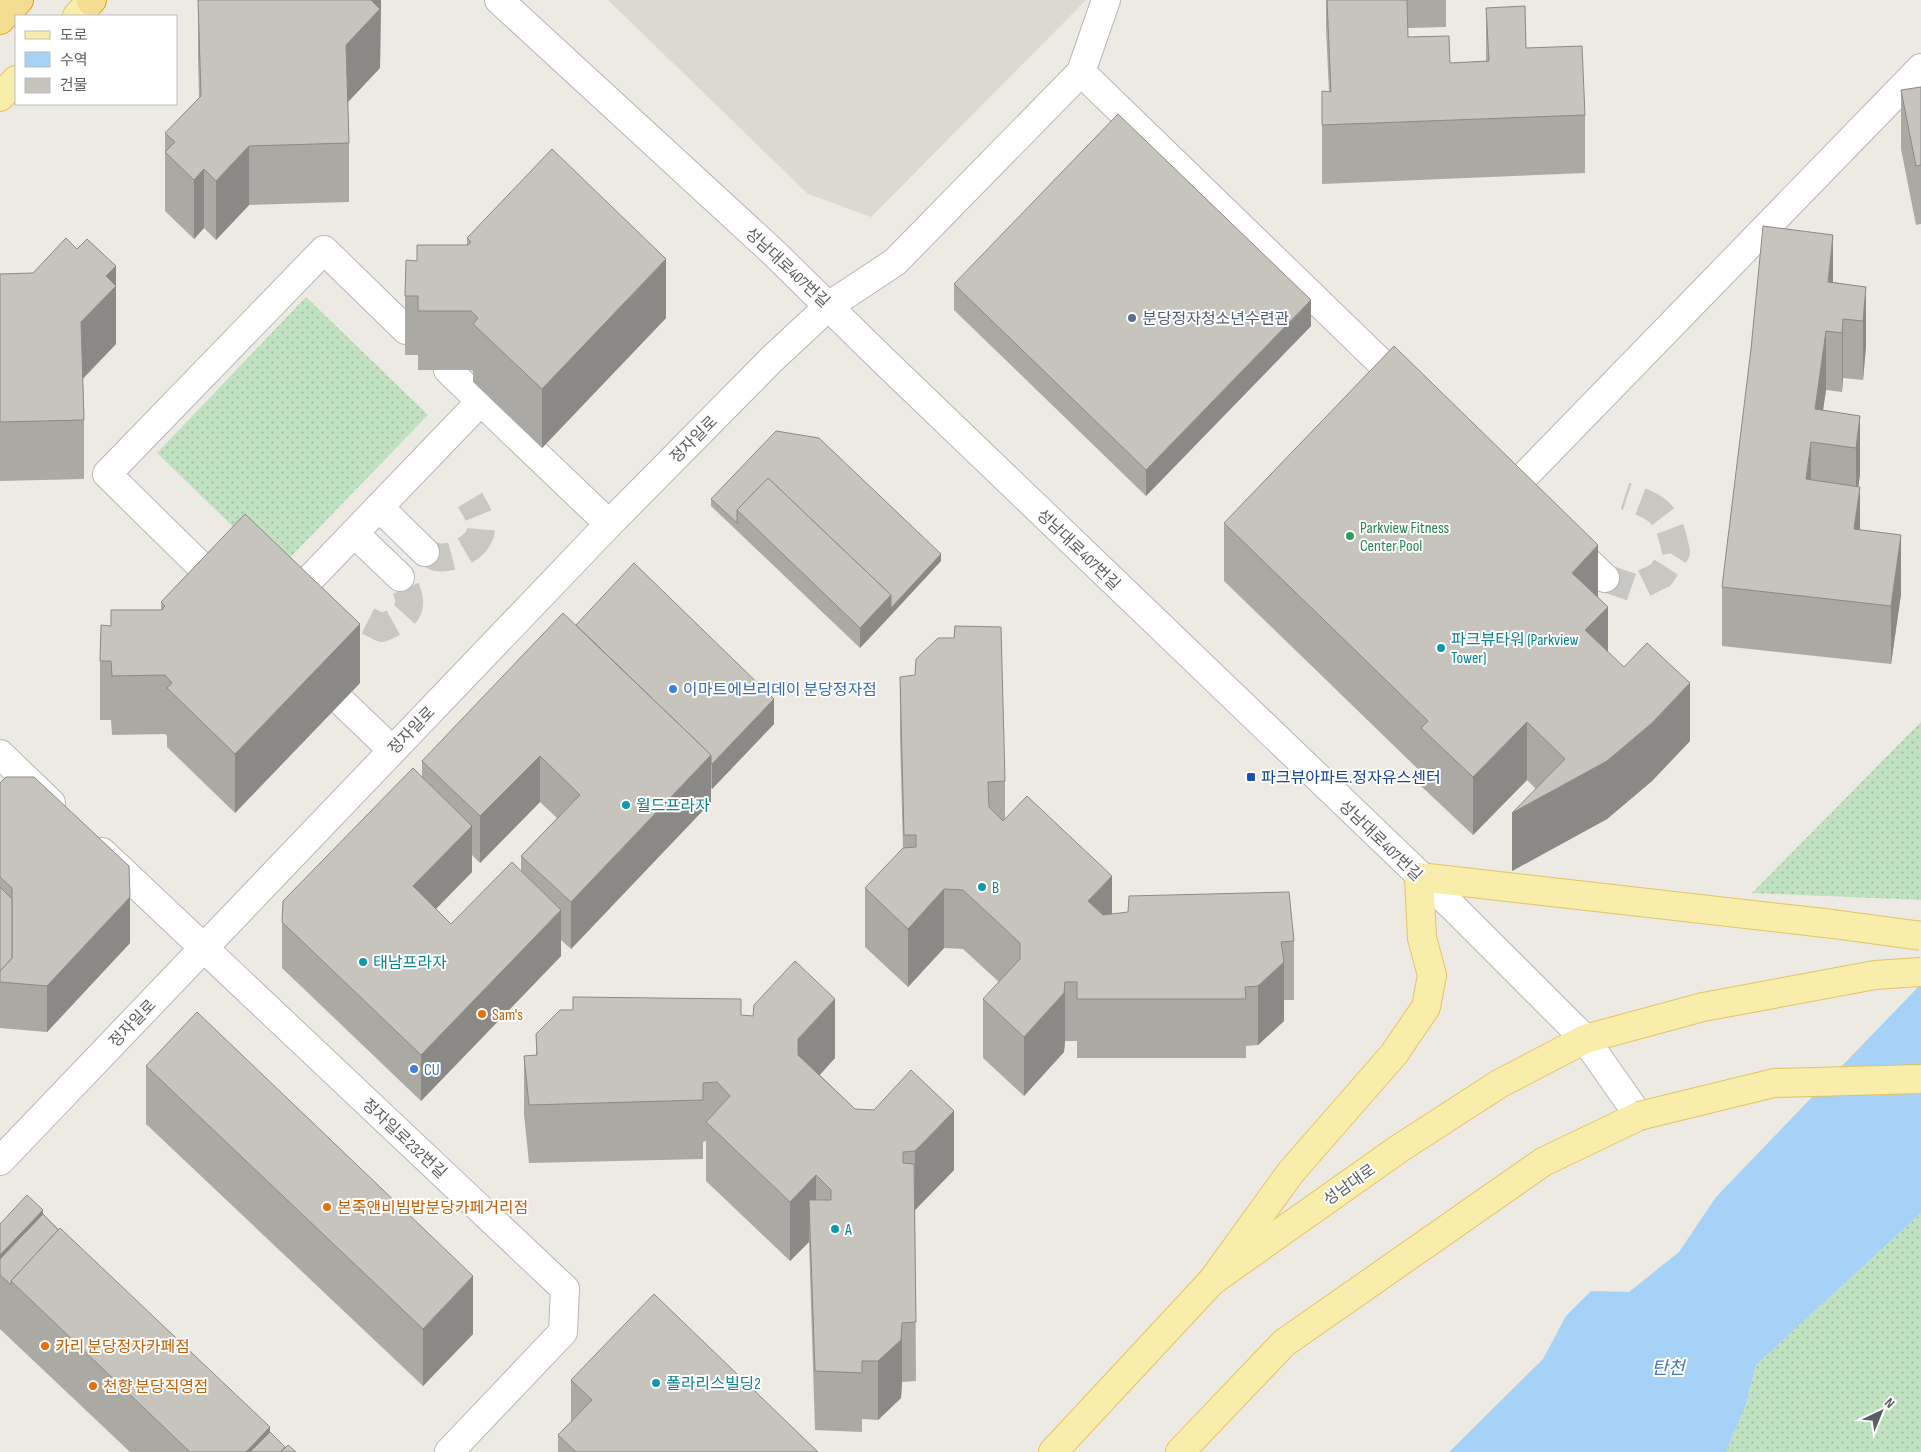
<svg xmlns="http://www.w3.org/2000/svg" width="1921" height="1452" font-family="'Sofia Sans Condensed','Noto Sans KR',sans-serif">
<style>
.education{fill:#dbd9d0}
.grass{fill:url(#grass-dots)}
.water{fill:#a6d2f8}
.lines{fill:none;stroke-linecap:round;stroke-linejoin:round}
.minor-tunnel{stroke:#c8c7c2;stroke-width:28;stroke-dasharray:28 14;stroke-linecap:butt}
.minor-casing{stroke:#b4b7bb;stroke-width:30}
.major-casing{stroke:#e5c361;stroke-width:30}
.highway-casing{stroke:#dba112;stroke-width:30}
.minor{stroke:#fff;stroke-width:28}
.major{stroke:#f8edab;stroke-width:28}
.highway{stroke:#f4dd91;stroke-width:28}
.major-bridge-casing{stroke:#e5c361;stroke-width:30;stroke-linecap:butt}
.major-bridge{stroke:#f8edab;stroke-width:28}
.wall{fill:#aba9a3;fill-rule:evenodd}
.shaded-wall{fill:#8b8985}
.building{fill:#c7c4be;stroke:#8b8985}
.service-dot{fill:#5c6f8a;stroke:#fff;stroke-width:2}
.leisure-dot{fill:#2e9e5b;stroke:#fff;stroke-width:2}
.culture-dot{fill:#0f9aa8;stroke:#fff;stroke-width:2}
.shop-dot{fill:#3f7fe0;stroke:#fff;stroke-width:2}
.transit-dot{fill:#1a4fb4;stroke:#fff;stroke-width:2}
.food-dot{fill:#e8710a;stroke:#fff;stroke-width:2}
.labels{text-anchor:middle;stroke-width:4;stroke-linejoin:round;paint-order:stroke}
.street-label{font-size:16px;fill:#5a5d61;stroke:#fff}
.service-label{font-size:16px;fill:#4e5e75;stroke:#fff;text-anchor:start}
.leisure-label{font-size:16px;fill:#27864d;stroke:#fff;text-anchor:start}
.culture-label{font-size:16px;fill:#0d838f;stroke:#fff;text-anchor:start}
.shop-label{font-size:16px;fill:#366cbe;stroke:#fff;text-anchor:start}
.transit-label{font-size:16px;fill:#164399;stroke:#fff;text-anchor:start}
.food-label{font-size:16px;fill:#c56008;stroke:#fff;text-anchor:start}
.water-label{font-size:18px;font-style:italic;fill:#4879b0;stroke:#fff}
</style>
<defs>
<pattern id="grass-dots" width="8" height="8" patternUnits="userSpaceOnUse" patternTransform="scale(1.25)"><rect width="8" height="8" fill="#c0e2c1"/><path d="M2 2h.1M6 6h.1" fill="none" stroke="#9fbaa0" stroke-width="1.8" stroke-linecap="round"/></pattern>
</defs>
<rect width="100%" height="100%" fill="#eceae2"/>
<polygon class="education" points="608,0 1086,0 871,217 808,194"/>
<g class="grass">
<polygon points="306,297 428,415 278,570 157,453"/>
<polygon points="1921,722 1921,900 1752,893"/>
<polygon points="1921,1213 1921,1452 1726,1452 1746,1404 1756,1365"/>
</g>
<polygon class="water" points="1921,984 1921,1213 1756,1365 1746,1404 1726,1452 1449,1452 1543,1359 1566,1316 1591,1291 1629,1292 1679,1252 1716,1197"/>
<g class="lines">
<g class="minor-tunnel">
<path d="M 425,552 C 429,553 433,556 436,557 C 451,560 475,549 480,534 C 484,522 476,510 470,500"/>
<path d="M 1605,578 L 1634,588 L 1661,575 L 1676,552 C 1668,514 1662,508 1625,496"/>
<path d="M 368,621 L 382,628 C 412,615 416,605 400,577"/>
</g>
<defs>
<g id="minor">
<polyline points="499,0 773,252 884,361 1453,907 1585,1039 1639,1116"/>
<polyline points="1081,72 1106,0"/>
<polyline points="448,370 609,524"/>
<polyline points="1500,477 1512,489 1921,68"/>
<polyline points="379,507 425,552"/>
<polyline points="354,533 400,577"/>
<polyline points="1571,546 1605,578"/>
<polyline points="224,589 107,474 324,250 406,330"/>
<polyline points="286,604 481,401"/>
<polyline points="342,702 392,750"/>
<polyline points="0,754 51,803"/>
<polyline points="102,852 565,1289 563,1332 449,1452"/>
<polyline points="0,1161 609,524 772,359 830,305 895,262 1081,72 1406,387"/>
</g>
<g id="major">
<polyline points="77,16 91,1"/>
<polyline points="0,97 16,80"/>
<polyline points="1212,1281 1291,1172 1394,1054 1426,1007 1432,975 1422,938 1419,877 1833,924"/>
<polyline points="1053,1452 1212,1281 1400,1148 1499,1084 1585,1039 1703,1007"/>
<polyline points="1180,1452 1284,1343 1543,1162 1639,1116"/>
</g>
<g id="highway">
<polyline points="91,1 92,0"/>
<polyline points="0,20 19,0"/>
</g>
</defs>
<use href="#minor" class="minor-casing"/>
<use href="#major" class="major-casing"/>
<use href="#highway" class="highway-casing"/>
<use href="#minor" class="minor"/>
<use href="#major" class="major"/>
<use href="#highway" class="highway"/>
<defs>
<g id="major-bridge">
<polyline points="1833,924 1921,936"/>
<polyline points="1703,1007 1875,975 1921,972"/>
<polyline points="1639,1116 1774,1083 1921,1079"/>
</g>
</defs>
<use href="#major-bridge" class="major-bridge-casing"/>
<use href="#major-bridge" class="major-bridge"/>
</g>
<g class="wall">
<polygon points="198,0 381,0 380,68 348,102 349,143 349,202 249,205 216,240 204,228 194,239 165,211 165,133 199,98 198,57"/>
<polygon points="1326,0 1446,0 1446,27 1408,28 1408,37 1450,63 1486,61 1486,8 1526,48 1585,115 1585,173 1322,184 1322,91 1329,92 1326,29"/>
<polygon points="1921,87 1921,224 1916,225 1901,149 1901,90"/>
<polygon points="467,238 666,318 542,448 473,382 473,371 471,370 418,370 418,355 405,355 405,296 417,261 467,245"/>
<polygon points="0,274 116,325 116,344 83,379 84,420 84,479 0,481"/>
<polygon points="1833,282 1866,287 1866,346 1863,380 1843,378 1842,392 1826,390 1823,410 1860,416 1860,474 1858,487 1860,529 1901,594 1891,664 1722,646 1722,587"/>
<polygon points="954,284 1311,326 1146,496 954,310"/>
<polygon points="711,499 941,561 891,615 860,648 711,506"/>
<polygon points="1224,523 1598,599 1608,652 1690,741 1652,781 1607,819 1512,871 1536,789 1527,780 1473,835 1421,786 1421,772 1224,581"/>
<polygon points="161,602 360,683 235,813 167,747 167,736 165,734 112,735 111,720 100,720 100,661 111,626 161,610"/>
<path d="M 576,625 L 774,724 L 712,789 L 711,788 L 711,802 L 571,949 L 561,940 L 561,956 L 421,1101 L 282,968 L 282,922 L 422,777 L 422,761 ZM 540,802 L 557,818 L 521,856 L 521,871 L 451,924 L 436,909 L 472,872 L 472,855 L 480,863 Z"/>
<polygon points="900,677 1005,781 1005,819 1112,914 1294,941 1294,1000 1284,1000 1284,1021 1258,1045 1246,1046 1246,1058 1077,1058 1077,1041 1065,1041 1064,1052 1024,1096 983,1058 983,999 999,982 963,949 944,948 908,987 865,947 865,888 903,849 900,735"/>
<polygon points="0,783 130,943 47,1032 0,1028"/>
<polygon points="741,1015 835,1058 820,1075 855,1109 954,1170 915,1210 916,1381 902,1382 901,1398 878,1420 862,1419 862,1432 815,1430 809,1242 790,1261 706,1181 706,1141 703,1142 703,1159 529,1163 524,1114 524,1056 536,1055 536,1034"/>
<polygon points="146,1066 473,1334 423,1386 146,1124"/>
<polygon points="43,1214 285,1447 296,1452 130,1452 0,1329 0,1224"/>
<polygon points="571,1380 818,1452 558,1452 558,1435 571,1422"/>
</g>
<g class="shaded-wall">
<polygon points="371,0 381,0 380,68 346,104 346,45"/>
<polygon points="249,146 249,205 216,240 216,181"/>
<polygon points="204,169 204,228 194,239 194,180"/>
<polygon points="1833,235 1833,294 1828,282"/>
<polygon points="666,259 666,318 542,448 542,389"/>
<polygon points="116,266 116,344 81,380 81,322 106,276"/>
<polygon points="1866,287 1866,346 1863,380 1863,321"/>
<polygon points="1311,300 1311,326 1146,496 1146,470"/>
<polygon points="1843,319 1843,378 1842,392 1842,333"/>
<polygon points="1826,331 1826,390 1818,443 1815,409"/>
<polygon points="1860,416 1860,474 1856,507 1856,448"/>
<polygon points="1811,442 1811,501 1806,479"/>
<polygon points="1860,487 1860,546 1854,529"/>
<polygon points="1901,535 1901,594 1891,664 1891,606"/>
<polygon points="1598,545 1598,603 1572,573"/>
<polygon points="941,554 941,561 891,615 860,648 860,628 891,595"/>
<polygon points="1608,607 1608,665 1585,630"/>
<polygon points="360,624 360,683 235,813 235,754"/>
<polygon points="1690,683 1690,741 1652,781 1607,819 1512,871 1512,813"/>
<polygon points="774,699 774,724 712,789 712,764"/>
<polygon points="1527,722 1527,780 1473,835 1473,777"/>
<polygon points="711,755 711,802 571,949 571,902"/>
<polygon points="540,756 540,802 480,863 480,816"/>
<polygon points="472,826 472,872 413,932 413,886"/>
<polygon points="1112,876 1112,935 1088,901"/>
<polygon points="944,889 944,948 908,987 908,929"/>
<polygon points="130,897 130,943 47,1032 47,986"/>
<polygon points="561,910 561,956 421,1101 421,1055"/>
<polygon points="1284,962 1284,1021 1258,1045 1258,986"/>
<polygon points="1065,982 1065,1041 1064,1052 1024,1096 1024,1037"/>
<polygon points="835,999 835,1058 798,1098 798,1039"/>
<polygon points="954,1111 954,1170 915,1210 915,1151"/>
<polygon points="816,1175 816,1234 809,1200 809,1242 790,1261 790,1202"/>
<polygon points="43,1210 43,1251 11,1281 0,1275 0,1255"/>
<polygon points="473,1276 473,1334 423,1386 423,1329"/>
<polygon points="902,1323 902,1382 901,1398 878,1420 878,1361"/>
<polygon points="270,1427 270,1452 246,1452"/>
</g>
<g class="building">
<polygon points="198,0 371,0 380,9 346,45 349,143 249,146 216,181 204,169 194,180 165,152 175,142 165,133 201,96"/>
<polygon points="1327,0 1407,0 1408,37 1449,36 1450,63 1489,61 1486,8 1525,6 1526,48 1582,46 1585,115 1322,125 1322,91 1331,92"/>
<polygon points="1921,87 1921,165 1916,166 1901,90"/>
<polygon points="1118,114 1311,300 1146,470 954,284"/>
<polygon points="552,149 666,259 542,389 473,324 478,318 471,311 418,311 418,296 405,296 406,260 417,261 417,245 468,245 471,242 467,238"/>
<polygon points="1763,226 1833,235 1828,282 1866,287 1863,321 1843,319 1842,333 1826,331 1815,409 1860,416 1856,448 1811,442 1806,479 1860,487 1854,529 1901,535 1891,606 1722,587 1751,349"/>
<polygon points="66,238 77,249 87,239 116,266 106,276 116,286 81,322 84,420 0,422 0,274 33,273"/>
<polygon points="1394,346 1598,545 1572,573 1608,607 1585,630 1624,667 1647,643 1690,683 1652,723 1607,761 1512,813 1565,759 1527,722 1473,777 1421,728 1428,721 1224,523"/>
<polygon points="776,431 819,438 941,554 891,608 891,595 768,478 737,510 737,523 711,499"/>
<polygon points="768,478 891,595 860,628 737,510"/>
<polygon points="245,514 360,624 235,754 167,688 172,683 165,675 112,676 111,661 100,661 101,625 111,626 111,610 162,610 165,606 161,602"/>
<polygon points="634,563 774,699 712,764 711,763 711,755 576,625"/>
<polygon points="563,613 711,755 571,902 521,856 580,795 540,756 480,816 422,761"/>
<polygon points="955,626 1001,627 1005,781 988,782 989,807 1003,821 1027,796 1112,876 1088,901 1103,915 1128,912 1129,896 1289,892 1294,941 1281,942 1284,962 1258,986 1245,987 1246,999 1077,999 1077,982 1065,982 1064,993 1024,1037 983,999 1020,959 1020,943 963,890 944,889 908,929 865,888 903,848 916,847 916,835 904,835 900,677 915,675 916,659 938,638 954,638"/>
<polygon points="413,768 472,826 413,886 451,924 512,862 561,910 421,1055 282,922 283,901"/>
<polygon points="6,777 34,777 129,866 130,897 47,986 0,982 0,971 12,958 12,888 0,877 0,783"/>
<polygon points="0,887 12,899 12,958 0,971"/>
<polygon points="795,961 835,999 798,1039 798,1055 855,1109 874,1110 911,1070 954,1111 915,1151 903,1152 903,1163 914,1164 916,1322 902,1323 901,1340 878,1361 862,1361 862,1373 815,1371 809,1200 831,1200 831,1190 816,1175 790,1202 706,1122 730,1096 717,1082 703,1083 703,1100 529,1105 524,1056 537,1055 536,1034 560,1010 573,1010 573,997 741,999 741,1015 753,1016 754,1005"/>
<polygon points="197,1012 473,1276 423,1329 146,1066"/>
<polygon points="27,1195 43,1210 0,1255 0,1224"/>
<polygon points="43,1214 58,1230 11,1281 11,1285 0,1275 0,1259"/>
<polygon points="60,1228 270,1427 246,1452 190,1452 11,1281"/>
<polygon points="654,1294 818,1452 576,1452 558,1435 592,1400 571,1380"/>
<polygon points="270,1432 285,1447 281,1452 250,1452"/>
<polygon points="288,1445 296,1452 281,1452"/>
</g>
<circle class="service-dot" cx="1132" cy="318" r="5"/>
<circle class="leisure-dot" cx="1350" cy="536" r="5"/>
<g class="culture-dot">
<circle cx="1441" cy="648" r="5"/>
<circle cx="626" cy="805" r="5"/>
<circle cx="982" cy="887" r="5"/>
<circle cx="363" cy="962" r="5"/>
<circle cx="835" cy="1229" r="5"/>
<circle cx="656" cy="1383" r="5"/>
</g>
<g class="shop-dot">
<circle cx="673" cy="689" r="5"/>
<circle cx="414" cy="1069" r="5"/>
</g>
<rect class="transit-dot" x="1246" y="772" width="10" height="10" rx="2.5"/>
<g class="food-dot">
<circle cx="482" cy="1014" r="5"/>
<circle cx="327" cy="1207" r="5"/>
<circle cx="45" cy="1346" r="5"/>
<circle cx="93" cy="1386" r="5"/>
</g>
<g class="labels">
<g class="street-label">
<text transform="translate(788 267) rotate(43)" y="6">성남대로407번길</text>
<text transform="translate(693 439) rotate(-45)" y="6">정자일로</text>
<text transform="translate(1079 549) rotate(44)" y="6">성남대로407번길</text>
<text transform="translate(411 730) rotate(-46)" y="6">정자일로</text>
<text transform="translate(1381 840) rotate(44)" y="6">성남대로407번길</text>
<text transform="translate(132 1023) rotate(-46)" y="6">정자일로</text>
<text transform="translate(405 1138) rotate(43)" y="6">정자일로232번길</text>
<text transform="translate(1349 1184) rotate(-35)" y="6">성남대로</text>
</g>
<g class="service-label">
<text x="1142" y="324">분당정자청소년수련관</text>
</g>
<g class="leisure-label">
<text x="1360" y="533">Parkview Fitness<tspan x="1360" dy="18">Center Pool</tspan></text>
</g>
<g class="culture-label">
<text x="1451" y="645">파크뷰타워 (Parkview<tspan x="1451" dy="18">Tower)</tspan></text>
<text x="636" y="811">월드프라자</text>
<text x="992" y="893">B</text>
<text x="373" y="968">태남프라자</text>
<text x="845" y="1235">A</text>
<text x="666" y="1389">폴라리스빌딩2</text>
</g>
<g class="shop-label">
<text x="683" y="695">이마트에브리데이 분당정자점</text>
<text x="424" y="1075">CU</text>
</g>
<g class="transit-label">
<text x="1261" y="783">파크뷰아파트.정자유스센터</text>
</g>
<g class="food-label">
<text x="492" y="1020">Sam's</text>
<text x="337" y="1213">본죽앤비빔밥분당카페거리점</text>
<text x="55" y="1352">카리 분당정자카페점</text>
<text x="103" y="1392">천향 분당직영점</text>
</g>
<g class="water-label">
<text x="1668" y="1374">탄천</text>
</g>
</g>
<rect x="15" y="15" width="162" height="90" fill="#ffffff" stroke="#bdbec0"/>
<rect x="25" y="31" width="25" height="8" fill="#f8edab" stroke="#bdbec0"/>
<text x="60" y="40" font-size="15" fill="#5a5d61">도로</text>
<rect x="25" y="52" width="25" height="15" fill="#a6d2f8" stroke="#bdbec0"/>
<text x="60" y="65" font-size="15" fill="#5a5d61">수역</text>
<rect x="25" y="78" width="25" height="15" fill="#c7c4be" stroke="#bdbec0"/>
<text x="60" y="90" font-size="15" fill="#5a5d61">건물</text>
<g transform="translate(1881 1412) rotate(44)" stroke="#ffffff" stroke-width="4" paint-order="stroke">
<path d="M0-4L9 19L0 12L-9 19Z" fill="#5a5d61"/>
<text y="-8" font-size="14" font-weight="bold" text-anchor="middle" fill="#5a5d61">N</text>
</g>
</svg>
